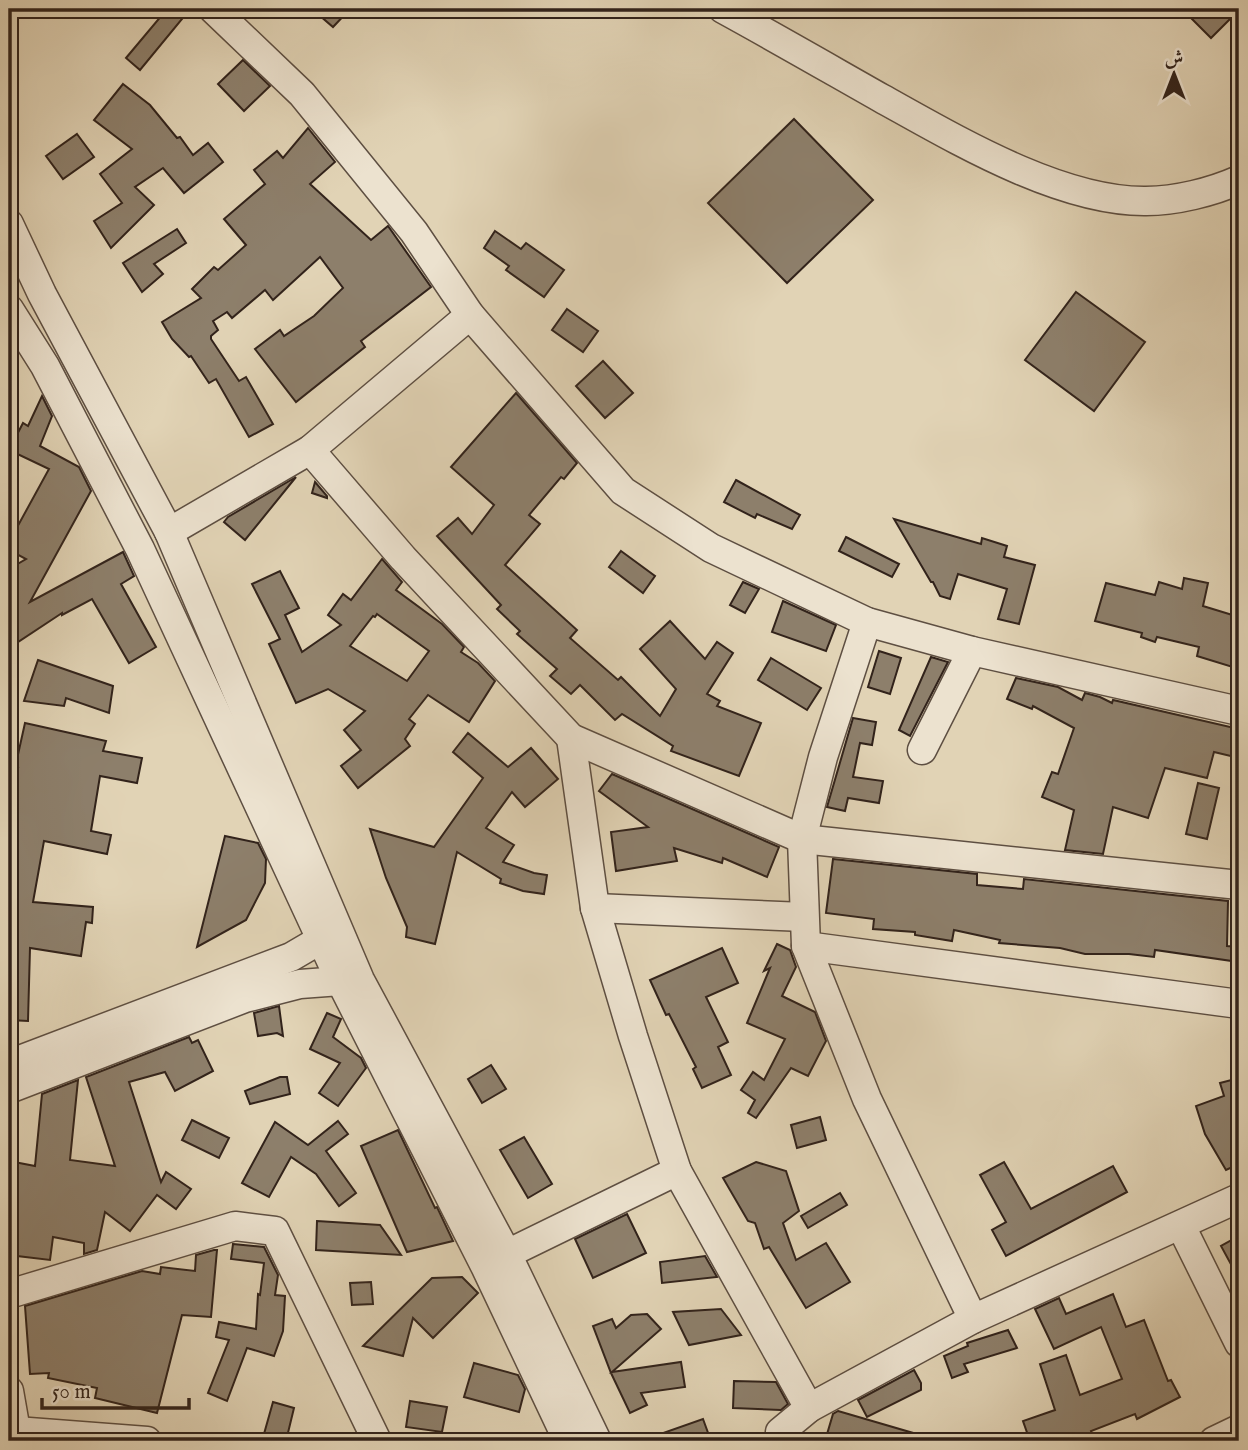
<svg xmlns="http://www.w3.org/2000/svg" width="1248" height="1450" font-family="'IM FELL English',Amiri,serif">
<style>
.building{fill:#8d7f6b;stroke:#32231b;stroke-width:2;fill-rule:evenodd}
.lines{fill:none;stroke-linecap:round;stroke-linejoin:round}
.minor-casing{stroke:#5e4f42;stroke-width:31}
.minor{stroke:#ece2cf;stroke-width:28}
</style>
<rect width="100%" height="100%" fill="#e1d3b5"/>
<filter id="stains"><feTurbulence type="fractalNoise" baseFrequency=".00286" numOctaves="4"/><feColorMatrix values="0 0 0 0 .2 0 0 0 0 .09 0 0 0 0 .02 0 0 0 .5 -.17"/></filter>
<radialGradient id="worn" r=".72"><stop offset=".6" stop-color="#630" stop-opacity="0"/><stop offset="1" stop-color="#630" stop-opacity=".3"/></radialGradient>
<g class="building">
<polygon points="167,9 182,19 140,70 126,58"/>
<polygon points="312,9 350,9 333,27"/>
<polygon points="1199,9 1239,9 1239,10 1211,38 1190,17"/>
<polygon points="243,60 270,86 244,111 218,84"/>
<polygon points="123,84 150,105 177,138 180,137 193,155 208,143 223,162 184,193 163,168 135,187 154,205 111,248 94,221 122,203 100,174 132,149 94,120"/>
<polygon points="794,119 873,200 787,283 708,203"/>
<polygon points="308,128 335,162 310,184 371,240 388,226 431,287 361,341 365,347 296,402 255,349 280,330 284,336 314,316 343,288 320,257 273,300 265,290 232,318 227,312 213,321 218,330 211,336 211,339 239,381 246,377 273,424 249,437 216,379 209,383 191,356 189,357 172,339 162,322 201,298 192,289 214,267 218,270 246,245 224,219 265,184 254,170 277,151 283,158"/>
<polygon points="77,134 94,157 63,179 46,156"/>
<polygon points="177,229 186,243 154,264 163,274 142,292 123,263"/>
<polygon points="495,231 521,249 526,243 564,270 544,297 506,270 509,266 484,248"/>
<polygon points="1076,292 1145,342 1094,411 1025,360"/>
<polygon points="567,309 598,331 583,352 552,330"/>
<polygon points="603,361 633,393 605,418 576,386"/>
<polygon points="516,393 577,463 564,479 561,477 529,515 540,524 505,565 577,630 570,638 618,680 621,677 660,716 676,689 640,649 670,621 705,659 717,642 733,653 707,694 720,701 717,706 761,723 739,776 671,751 673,746 622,714 615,720 580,685 571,694 550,676 557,669 517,634 520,631 497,609 501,605 437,536 458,518 472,534 494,505 451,467"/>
<polygon points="42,396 52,416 40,446 79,467 91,491 30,602 123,552 134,576 121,584 156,647 129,663 92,599 62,615 62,613 18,642 13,634 9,641 9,569 26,559 9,550 9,542 49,469 9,450 23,423 28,426"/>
<polygon points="296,477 245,540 224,522 228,517"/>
<polygon points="736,480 800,515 792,529 757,514 755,518 724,502"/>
<polygon points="315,482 327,496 327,498 312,493"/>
<polygon points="894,519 981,544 982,538 1007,546 1004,557 1035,565 1019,624 998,619 1007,589 958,574 950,599 940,596 933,582 931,582"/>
<polygon points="846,537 899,564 892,577 839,551"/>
<polygon points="621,551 655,576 643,593 609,567"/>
<path d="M 382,559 L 402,582 L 396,590 L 442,624 L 464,647 L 461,652 L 478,663 L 495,681 L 469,722 L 428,695 L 409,719 L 415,724 L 405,739 L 410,746 L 358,788 L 341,766 L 361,750 L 344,730 L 365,711 L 328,689 L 296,703 L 269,644 L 280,639 L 252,584 L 280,571 L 299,608 L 285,615 L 302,652 L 341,625 L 328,615 L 343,594 L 351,600 ZM 377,614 L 429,651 L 407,681 L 350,646 L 373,616 L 375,617 Z"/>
<polygon points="1184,578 1208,583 1203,606 1239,617 1239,669 1197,656 1199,647 1157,637 1155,642 1141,637 1142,633 1095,621 1106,583 1155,595 1159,582 1182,589"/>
<polygon points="743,582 759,589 745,613 730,605"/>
<polygon points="783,601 836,625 826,651 772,632"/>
<polygon points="879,651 901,658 890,694 868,687"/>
<polygon points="931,657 948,662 910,736 899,730"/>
<polygon points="771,658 821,688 807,710 758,680"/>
<polygon points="38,660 113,686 109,713 66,698 64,706 24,701"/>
<polygon points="1016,678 1058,687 1082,700 1085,693 1100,697 1112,703 1113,700 1239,729 1239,758 1214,752 1207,778 1165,768 1148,818 1113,807 1103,854 1065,850 1074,810 1042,797 1052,772 1058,774 1074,728 1033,706 1032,709 1007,699"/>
<polygon points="853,718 876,722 872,745 860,743 853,777 883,781 879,803 848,798 845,811 827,807"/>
<polygon points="25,723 106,741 103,751 142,758 137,783 100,776 91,831 111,835 107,854 44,841 33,902 93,907 92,923 86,922 81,956 30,948 28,1021 9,1020 9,828 11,814 9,813 9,805 18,768 15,768"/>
<polygon points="468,733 508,767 531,748 558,779 525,807 512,792 486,828 514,845 503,862 534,873 547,875 544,894 523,891 500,883 501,879 457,852 435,944 406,937 407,927 386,878 370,829 434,847 483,778 453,752"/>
<polygon points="612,774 779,847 767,877 723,858 722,863 674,848 677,861 616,871 611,832 648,827 599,791"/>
<polygon points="1198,783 1219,788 1207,839 1186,834"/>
<polygon points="225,836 258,843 266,859 265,883 246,920 197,947"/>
<polygon points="833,859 977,874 977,885 1023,889 1024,879 1228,901 1227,946 1239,947 1239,962 1155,950 1154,957 1129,954 1085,954 1060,948 999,943 1000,940 954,930 952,941 915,935 915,932 873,929 874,919 826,913"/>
<polygon points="777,944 790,950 796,967 782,996 815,1012 826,1041 808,1076 791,1068 756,1118 748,1113 755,1100 741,1090 753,1072 764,1080 785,1039 747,1023 770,968 764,971"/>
<polygon points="722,948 738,983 706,997 728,1042 718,1047 731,1075 702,1088 693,1069 696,1067 669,1014 666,1015 650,980"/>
<polygon points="279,1006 283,1036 277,1033 258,1036 254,1013"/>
<polygon points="327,1013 341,1019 333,1037 361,1058 366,1068 338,1106 319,1093 340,1063 310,1049"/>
<polygon points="189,1037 192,1043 198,1040 213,1071 175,1091 165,1072 129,1082 161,1182 166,1172 191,1189 176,1209 157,1195 130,1231 105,1212 97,1250 84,1254 84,1243 53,1237 50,1260 9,1255 9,1161 35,1166 42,1094 78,1080 70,1160 115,1166 86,1077"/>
<polygon points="491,1065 506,1089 482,1103 468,1079"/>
<polygon points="280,1077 287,1077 290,1094 250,1104 245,1091"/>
<polygon points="1239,1078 1239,1164 1226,1170 1205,1134 1196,1106 1224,1096 1220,1083"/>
<polygon points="820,1117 826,1140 797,1148 791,1125"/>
<polygon points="192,1120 229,1138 219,1158 182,1140"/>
<polygon points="338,1121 348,1134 326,1151 356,1193 339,1206 316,1174 291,1157 269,1197 242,1183 275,1122 308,1145"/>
<polygon points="398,1130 435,1208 437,1207 453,1241 407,1252 361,1146"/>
<polygon points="524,1137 552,1184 528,1198 500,1150"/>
<polygon points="756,1162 786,1171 799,1211 783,1223 796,1260 826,1243 850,1282 806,1308 769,1247 764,1249 755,1223 748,1221 723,1178"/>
<polygon points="1004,1162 1031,1209 1113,1166 1127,1192 1006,1256 992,1230 1006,1222 980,1175"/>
<polygon points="840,1193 847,1205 808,1228 801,1216"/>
<polygon points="627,1214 646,1253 593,1278 575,1239"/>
<polygon points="317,1221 380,1225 401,1255 316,1250"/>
<polygon points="1239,1236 1239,1279 1221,1246"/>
<polygon points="233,1244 264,1247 278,1275 275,1295 285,1296 283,1331 274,1356 247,1348 227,1401 208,1393 229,1340 216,1337 219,1322 256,1329 258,1294 260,1295 264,1263 231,1259"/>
<polygon points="214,1250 217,1250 211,1317 182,1315 157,1413 95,1398 97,1388 48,1378 49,1373 30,1374 25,1306 142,1271 160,1274 161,1267 195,1271 196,1255"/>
<polygon points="705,1256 717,1277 662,1283 660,1262"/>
<polygon points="462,1277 478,1293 433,1338 413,1318 403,1356 363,1346 432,1278"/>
<polygon points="371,1282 373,1304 352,1305 350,1283"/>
<polygon points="1113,1294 1126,1327 1144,1320 1168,1381 1171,1380 1180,1397 1137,1419 1135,1414 1091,1431 1092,1434 1075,1441 1030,1441 1023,1421 1055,1410 1040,1364 1066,1355 1080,1395 1122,1379 1101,1327 1054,1349 1035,1309 1059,1298 1066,1314"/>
<polygon points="721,1309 741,1335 689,1345 673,1312"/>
<polygon points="647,1314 661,1329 612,1372 681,1362 685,1387 641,1393 647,1405 630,1413 611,1373 593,1326 612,1319 616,1328 631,1315"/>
<polygon points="1008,1330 1017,1348 964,1364 968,1372 952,1378 944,1356 968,1346 967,1343"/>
<polygon points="474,1363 518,1375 525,1389 519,1412 464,1397"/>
<polygon points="914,1370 921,1383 921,1390 867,1417 858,1400"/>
<polygon points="734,1381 776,1382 788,1404 781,1410 733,1408"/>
<polygon points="410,1401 447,1407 442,1432 406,1427"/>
<polygon points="273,1402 294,1408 286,1441 262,1441"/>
<polygon points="838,1411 927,1437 926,1441 825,1441 833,1414"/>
<polygon points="703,1419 711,1441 647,1441 646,1439"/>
</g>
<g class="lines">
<defs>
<g id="minor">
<polyline points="213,9 302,94 414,232 470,315 623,491 711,548 867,622 972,651 1239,711"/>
<path d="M 723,9 C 776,38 828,68 881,98 C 955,139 1060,202 1146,201 C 1176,201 1212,192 1239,180"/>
<polyline points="9,224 42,294 169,532 360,980 507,1254 597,1441"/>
<polyline points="9,309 45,366 140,549 340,980 486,1268 568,1441"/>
<polyline points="310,450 403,558 571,738 802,839 1239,885"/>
<polyline points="169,532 310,450 470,315"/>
<polyline points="867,622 823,757 802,839 806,946 867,1099 973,1319"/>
<polyline points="571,738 595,908 633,1036 677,1171 809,1408"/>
<polyline points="922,750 972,651"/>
<polyline points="595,908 804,917"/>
<polyline points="806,946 1239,1004"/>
<polyline points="9,1064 291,957 320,940 333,926"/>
<polyline points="9,1089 245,998 300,984 354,980"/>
<polyline points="1181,1226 1239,1343"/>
<polyline points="507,1254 677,1171"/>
<polyline points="9,1294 235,1226 275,1231 377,1441"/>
<polyline points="9,1391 16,1431 15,1441"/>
<polyline points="16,1431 147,1441"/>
<polyline points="780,1432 809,1408 973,1319 1239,1198"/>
<polyline points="1214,1441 1239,1429"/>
</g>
</defs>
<use href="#minor" class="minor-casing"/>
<use href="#minor" class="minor"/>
</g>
<rect width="1248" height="1450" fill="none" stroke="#e1d3b5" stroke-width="35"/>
<rect x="10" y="10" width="1227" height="1429" fill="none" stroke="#32231b" stroke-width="3.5"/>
<rect x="18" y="18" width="1213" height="1415" fill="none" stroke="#32231b" stroke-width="2"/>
<g transform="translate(1174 74)" stroke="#ece2cf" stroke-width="5" paint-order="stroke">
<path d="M0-5L12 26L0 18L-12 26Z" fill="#32231b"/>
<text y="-10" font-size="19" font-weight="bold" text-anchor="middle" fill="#32231b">ش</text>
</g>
<path d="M42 1398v10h147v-10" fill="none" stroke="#32231b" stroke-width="3.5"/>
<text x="52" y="1398" font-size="21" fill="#32231b" stroke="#ece2cf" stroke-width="5" paint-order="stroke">50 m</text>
<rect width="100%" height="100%" filter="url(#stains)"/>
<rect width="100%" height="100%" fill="url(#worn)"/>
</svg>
